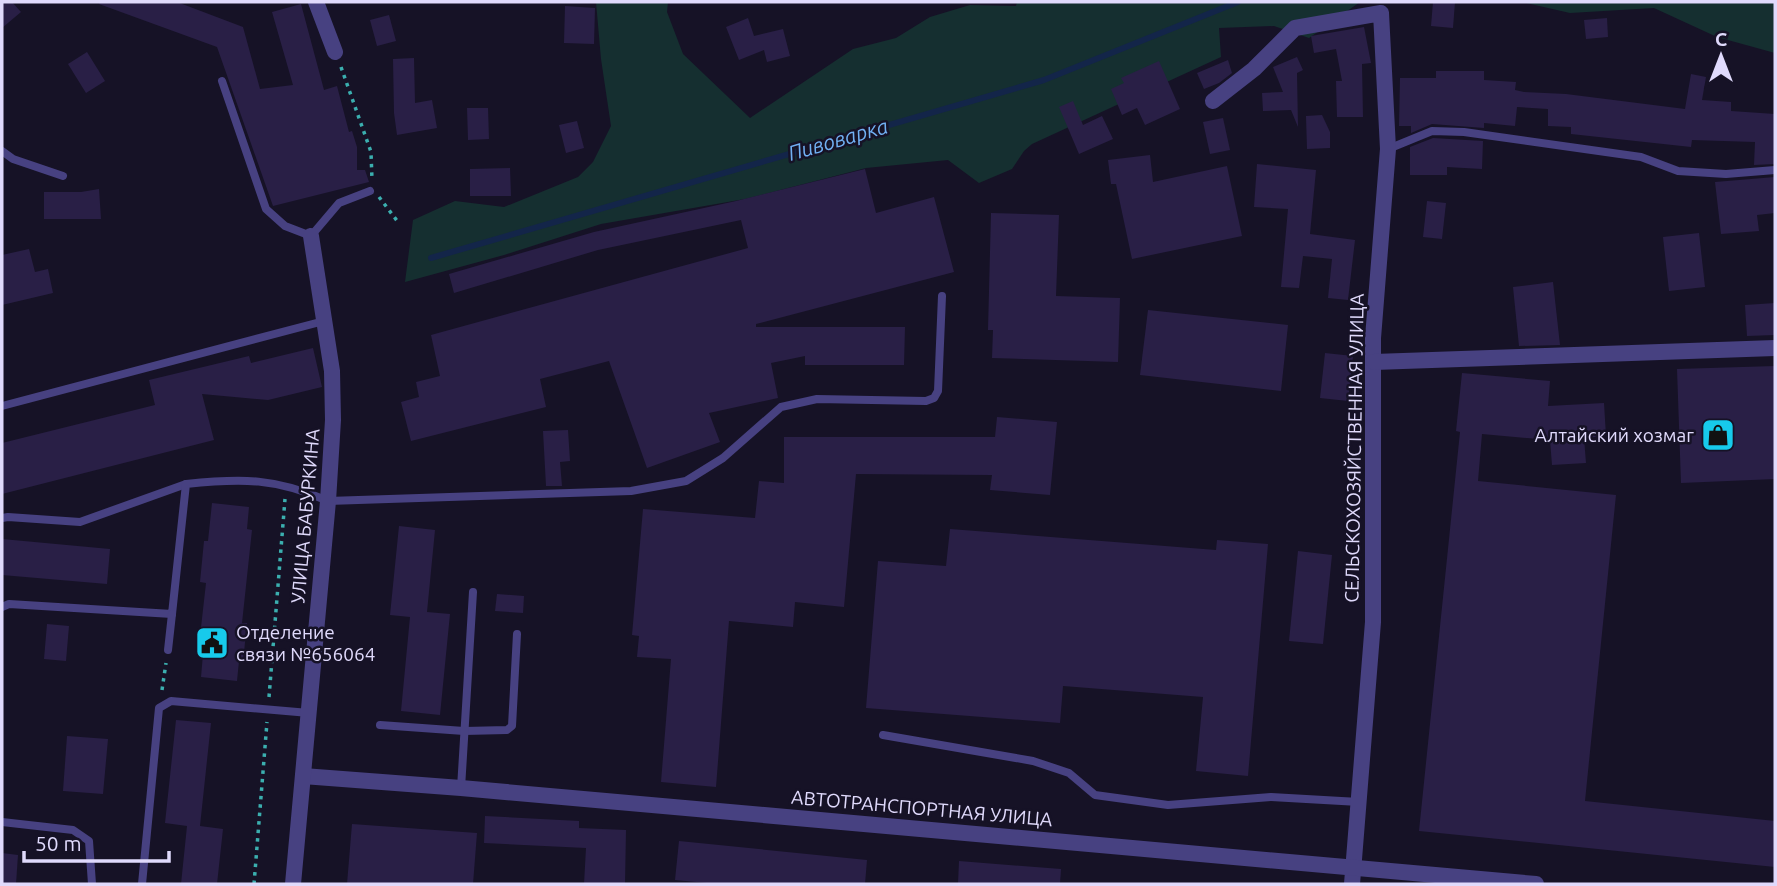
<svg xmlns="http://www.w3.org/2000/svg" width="1777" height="886" font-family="Ubuntu,sans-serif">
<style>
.green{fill:#152f30}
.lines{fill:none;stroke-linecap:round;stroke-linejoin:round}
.stream{stroke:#132549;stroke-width:6}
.building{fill:#291f46}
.path{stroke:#3bafaf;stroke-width:3.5;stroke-dasharray:3.5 5;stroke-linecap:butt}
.service{stroke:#474181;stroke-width:8}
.minor{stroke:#474181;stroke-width:16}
.labels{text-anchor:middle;stroke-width:5;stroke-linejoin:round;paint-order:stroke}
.poi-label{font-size:19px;fill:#e0dafc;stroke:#161226;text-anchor:end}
.street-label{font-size:19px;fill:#e0dafc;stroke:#161226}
.water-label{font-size:21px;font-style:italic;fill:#71b0f3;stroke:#161226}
</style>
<rect width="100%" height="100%" fill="#161226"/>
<g class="green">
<polygon points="596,2 668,2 667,12 683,54 750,118 853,49 896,38 930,17 970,5 1016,6 1017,2 1360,2 1309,38 1274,26 1219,28 1221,57 1032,144 1024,151 1012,169 979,183 948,160 866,168 745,199 601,224 504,255 405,282 413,220 455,201 504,207 578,177 593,162 611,126 601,59"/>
<polygon points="1522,2 1775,2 1775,53 1717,37 1654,8 1570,13"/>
</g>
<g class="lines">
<polyline class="stream" points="431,258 1044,80 1238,2"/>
</g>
<g class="building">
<polygon points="2,2 12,2 21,12 2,28"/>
<polygon points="100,2 177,2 243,27 260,89 293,85 272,12 301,4 324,90 337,86 349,132 352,131 357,147 357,170 365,170 369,182 273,206 217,47 99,4"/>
<polygon points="1433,2 1455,2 1453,28 1431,26"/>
<polygon points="565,6 595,8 594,44 564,43"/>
<polygon points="389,15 396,41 377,46 370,20"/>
<polygon points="748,18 754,36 783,29 790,56 767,62 764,50 739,60 726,27"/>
<polygon points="1607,18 1608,37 1586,39 1584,20"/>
<polygon points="1364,27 1371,63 1362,64 1363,117 1337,117 1336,81 1342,81 1336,49 1314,53 1311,36"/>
<polygon points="87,52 105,81 86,93 68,64"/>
<polygon points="1297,57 1303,70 1297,73 1298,127 1291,110 1263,111 1262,93 1283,92 1273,67"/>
<polygon points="414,58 415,103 432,100 437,128 397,135 394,113 393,59"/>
<polygon points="1228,60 1232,73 1219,83 1204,89 1197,73"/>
<polygon points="1159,61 1180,109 1145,125 1137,108 1122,115 1111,89 1124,83 1121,78"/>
<polygon points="1436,71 1484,71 1484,80 1516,82 1515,90 1524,92 1566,94 1685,109 1691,74 1706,77 1702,100 1731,102 1731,111 1775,114 1775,164 1754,165 1755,142 1692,140 1691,147 1571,134 1571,127 1548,126 1548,109 1517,107 1515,126 1484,123 1484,128 1432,124 1411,133 1411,126 1399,126 1400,78 1436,78"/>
<polygon points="1073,101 1083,125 1102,116 1113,139 1079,154 1059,107"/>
<polygon points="467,108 488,108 489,139 468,140"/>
<polygon points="1322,115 1330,132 1330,148 1307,149 1306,116"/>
<polygon points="1223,118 1230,150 1210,154 1203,122"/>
<polygon points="577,121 584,148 566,153 559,125"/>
<polygon points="1433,138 1483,141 1482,169 1447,167 1447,175 1410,175 1410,147"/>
<polygon points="1150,155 1153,182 1227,166 1242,236 1132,259 1116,184 1111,184 1108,160"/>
<polygon points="1257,164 1316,170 1310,234 1355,240 1348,300 1328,298 1332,259 1303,256 1299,288 1281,287 1288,209 1254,207"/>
<polygon points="510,168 511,196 470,196 470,169"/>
<polygon points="865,169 876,213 934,197 954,272 756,324 756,327 905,327 904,365 805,365 805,356 771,363 778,398 709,413 720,442 647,468 609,361 540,379 546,407 411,441 401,402 419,397 416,382 440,376 431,335 748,248 741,220 598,250 454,293 449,274 594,232 736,201"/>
<polygon points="1775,177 1775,213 1757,215 1759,231 1721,234 1715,182"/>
<polygon points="99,189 101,219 44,219 44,192 81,192"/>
<polygon points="1427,201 1446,203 1442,239 1423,237"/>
<polygon points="991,213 1059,215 1056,296 1120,298 1118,362 992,358 993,330 988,330"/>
<polygon points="1699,233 1705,287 1669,291 1663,237"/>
<polygon points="29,249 35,272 48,269 53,293 2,305 2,255"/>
<polygon points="1553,282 1560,345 1519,346 1513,287"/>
<polygon points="1775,303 1775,335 1747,336 1745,305"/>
<polygon points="1148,310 1288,325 1281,391 1140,375"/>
<polygon points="313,348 322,387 268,400 202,394 214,440 2,494 2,443 155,405 149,380 249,356 251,363"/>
<polygon points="1325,353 1353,356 1348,401 1320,398"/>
<polygon points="1775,366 1775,479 1681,483 1677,369"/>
<polygon points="1462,373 1550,381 1548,406 1604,403 1606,436 1584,438 1586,463 1552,465 1550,440 1482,434 1478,481 1616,495 1585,801 1775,821 1775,867 1419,831 1460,432 1456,431"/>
<polygon points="997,417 1057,422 1050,495 990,490 992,475 856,474 844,607 795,602 793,627 729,621 716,787 661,782 671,659 637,657 639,636 632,635 643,509 755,518 759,481 784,483 784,437 995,437"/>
<polygon points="568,430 570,461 560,462 562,486 546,486 543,431"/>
<polygon points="212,503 249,507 247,529 252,530 242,623 247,623 243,662 239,661 237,681 201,677 203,654 198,654 206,583 200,582 204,541 208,541"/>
<polygon points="399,526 435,530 427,612 450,614 440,715 401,711 410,617 390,615"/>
<polygon points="950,529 1216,550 1217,540 1268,544 1248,776 1196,771 1203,697 1063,686 1060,723 866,708 878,561 946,566"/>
<polygon points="2,539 110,549 107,584 2,575"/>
<polygon points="1298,551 1332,555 1323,644 1289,641"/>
<polygon points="497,594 524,596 523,613 495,611"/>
<polygon points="47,624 69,626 66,661 44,659"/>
<polygon points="176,720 211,723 200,826 223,829 217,884 181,884 187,826 165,823"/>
<polygon points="67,736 108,739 103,794 63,791"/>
<polygon points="485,816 579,821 579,828 626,830 625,884 584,884 586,848 484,843"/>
<polygon points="352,824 477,833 473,884 347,884"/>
<polygon points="679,841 867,860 865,884 717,884 675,880"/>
<polygon points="2,853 18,855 16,884 2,884"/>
<polygon points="959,861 1061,869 1060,884 958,884"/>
</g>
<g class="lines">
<g class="path">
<polyline points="341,67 371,152 372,180"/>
<polyline points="379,197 398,222"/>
<polyline points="162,690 166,663"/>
<polyline points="269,697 285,499"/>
<polyline points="254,884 267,722"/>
</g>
<g class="service">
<polyline points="222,81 266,209 285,226 311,236 339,203 370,191"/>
<polyline points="1388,149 1432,131 1464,132 1641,157 1678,171 1726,174 1775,170"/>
<polyline points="2,151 13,159 63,176"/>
<polyline points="2,406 324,321"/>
<polyline points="2,518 8,517 80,522 186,484"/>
<path d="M 2,607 L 9,604 L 172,614 L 186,484 C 242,478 276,478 328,501 L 631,491 L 686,481 L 723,458 L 781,407 L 817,399 L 926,401 L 934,398 L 938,391 L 942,296"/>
<polyline points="168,650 172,614"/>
<polyline points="380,725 464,731 507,730 512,726 517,634"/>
<polyline points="883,735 1033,761 1069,773 1095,795 1168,805 1271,797 1359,802"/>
<polyline points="461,788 473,592"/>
<polyline points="2,822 73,830 89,841 92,884"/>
<polyline points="142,884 159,708 171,701 309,713"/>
</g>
<g class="minor">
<polyline points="316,2 335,52"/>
<polyline points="1213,101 1254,69 1295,28 1381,13 1388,149 1373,338 1373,622 1352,884"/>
<polyline points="1374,362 1775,348"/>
<polyline points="303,776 461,788 1536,884"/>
<polyline points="293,884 328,501 333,420 332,371 311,236"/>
</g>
</g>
<defs>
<symbol id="shop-square" viewBox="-11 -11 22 22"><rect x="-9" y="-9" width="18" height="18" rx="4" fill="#17caeb" stroke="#161226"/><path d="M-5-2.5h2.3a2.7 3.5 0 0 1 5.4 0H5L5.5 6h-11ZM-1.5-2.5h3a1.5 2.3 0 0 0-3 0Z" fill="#111"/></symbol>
<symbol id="civic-square" viewBox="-11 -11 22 22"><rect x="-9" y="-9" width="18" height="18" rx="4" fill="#17caeb" stroke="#161226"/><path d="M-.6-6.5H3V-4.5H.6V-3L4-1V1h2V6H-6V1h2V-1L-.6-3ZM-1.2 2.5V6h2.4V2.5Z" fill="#111"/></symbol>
</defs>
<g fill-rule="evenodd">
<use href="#shop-square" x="1699" y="416" width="38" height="38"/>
<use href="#civic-square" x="193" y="624" width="38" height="38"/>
</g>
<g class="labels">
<g class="poi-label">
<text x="1694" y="442">Алтайский хозмаг</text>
<text x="236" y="639" text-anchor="start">Отделение<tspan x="236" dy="22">связи №656064</tspan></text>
</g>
<g class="street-label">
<text transform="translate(1354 448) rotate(-89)" y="7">СЕЛЬСКОХОЗЯЙСТВЕННАЯ УЛИЦА</text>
<text transform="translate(305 516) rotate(-85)" y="7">УЛИЦА БАБУРКИНА</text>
<text transform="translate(922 808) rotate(5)" y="7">АВТОТРАНСПОРТНАЯ УЛИЦА</text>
</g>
<g class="water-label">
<text transform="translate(838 140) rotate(-16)" y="7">Пивоварка</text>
</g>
</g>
<rect width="1777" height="886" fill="none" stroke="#e0dafc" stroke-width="7"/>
<g transform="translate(1721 56)" stroke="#161226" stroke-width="5" paint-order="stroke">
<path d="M0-5L12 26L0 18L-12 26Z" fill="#e0dafc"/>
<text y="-10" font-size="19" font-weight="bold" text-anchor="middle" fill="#e0dafc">С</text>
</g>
<path d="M24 851v10h145v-10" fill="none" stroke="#e0dafc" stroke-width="3.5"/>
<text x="35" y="851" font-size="21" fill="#e0dafc" stroke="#161226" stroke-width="5" paint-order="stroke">50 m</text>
</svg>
